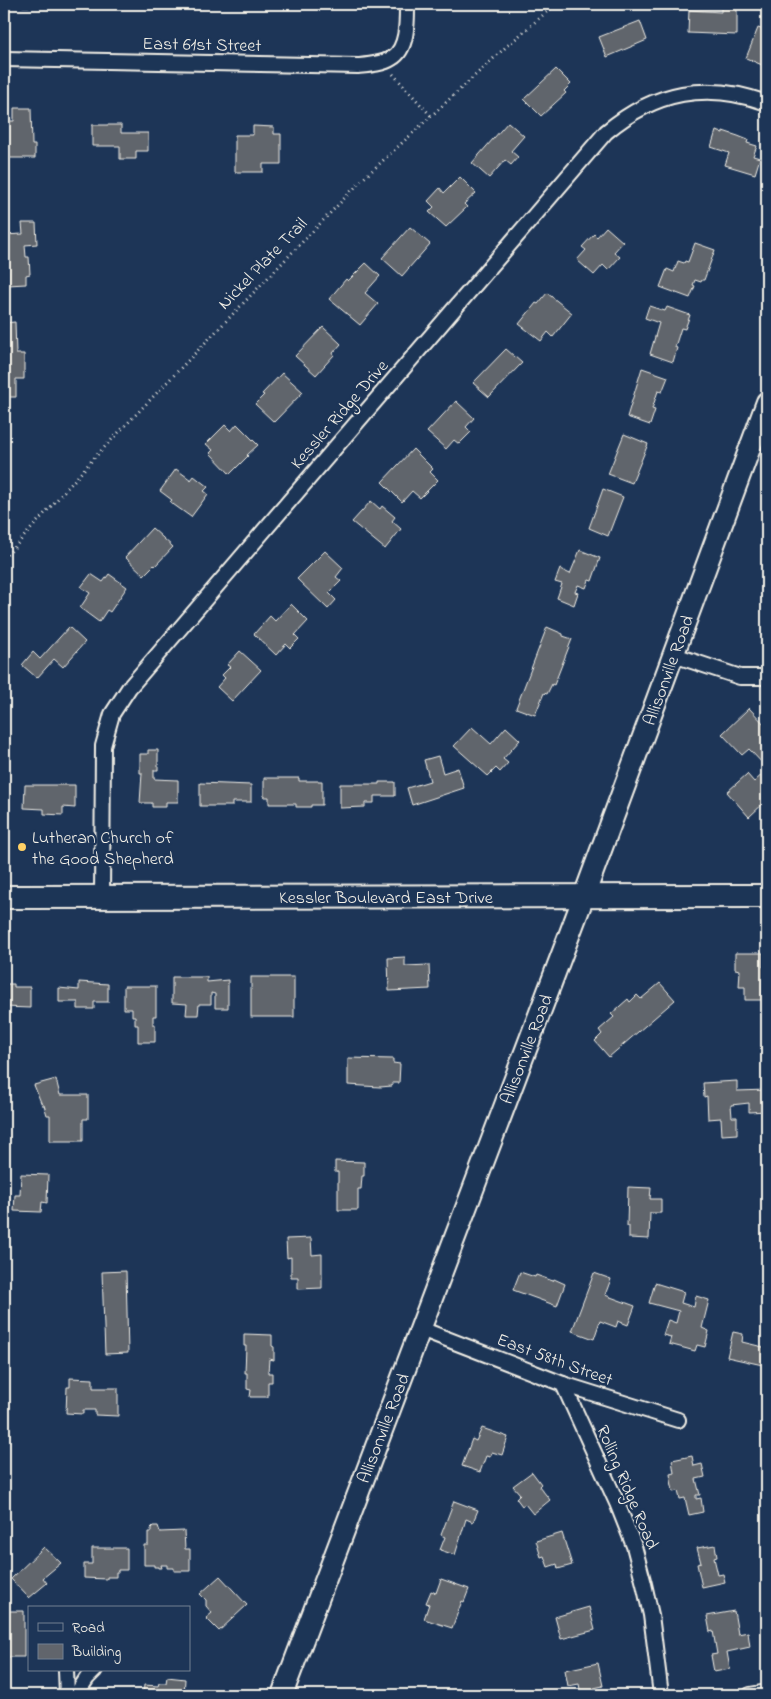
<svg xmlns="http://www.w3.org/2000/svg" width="771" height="1699" font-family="'Indie Flower',sans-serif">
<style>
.building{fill:#61656c;stroke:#f4f1e8}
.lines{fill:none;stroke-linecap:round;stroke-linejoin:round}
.minor-casing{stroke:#f4f1e8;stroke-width:18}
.secondary-casing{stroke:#f4f1e8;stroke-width:24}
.primary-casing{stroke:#f4f1e8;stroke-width:26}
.path{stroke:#f4f1e8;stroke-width:3;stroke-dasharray:1 4;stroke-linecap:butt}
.minor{stroke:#1d3557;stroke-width:14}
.secondary{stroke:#1d3557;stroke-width:20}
.primary{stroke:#1d3557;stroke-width:22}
.poi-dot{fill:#ffd166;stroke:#1d3557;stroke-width:2}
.labels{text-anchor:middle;stroke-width:4.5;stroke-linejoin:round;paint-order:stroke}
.street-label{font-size:18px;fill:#f4f1e8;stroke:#1d3557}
.poi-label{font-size:18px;fill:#f4f1e8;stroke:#1d3557;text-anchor:start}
</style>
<rect width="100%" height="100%" fill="#1d3557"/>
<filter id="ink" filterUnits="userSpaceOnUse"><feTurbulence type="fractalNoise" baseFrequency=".02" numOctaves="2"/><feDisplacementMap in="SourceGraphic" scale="10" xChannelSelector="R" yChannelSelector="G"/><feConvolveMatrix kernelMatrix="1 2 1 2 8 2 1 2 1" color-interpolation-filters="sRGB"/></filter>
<g filter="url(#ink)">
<g class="building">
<rect x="23" y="4" width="35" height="2"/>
<polygon points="721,4 737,4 737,35 688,33 689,10 721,12"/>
<polygon points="640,21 647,40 607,57 599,37"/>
<polygon points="758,28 767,31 764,43 767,45 767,55 762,65 746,58"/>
<polygon points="556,69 571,84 564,91 566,93 541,116 524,99"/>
<polygon points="14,108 31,108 32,145 35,145 35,158 6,158 6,146 4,146 4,121 14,121"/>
<polygon points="508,122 524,136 511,151 518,157 511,165 505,160 489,178 472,163"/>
<polygon points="92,125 121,125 121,133 148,133 148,151 136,151 136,159 120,159 120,146 92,146"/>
<polygon points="253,126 274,127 274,134 281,134 281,164 263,164 263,172 235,172 235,135 253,135"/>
<polygon points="716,131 723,133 723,131 738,136 748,140 747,143 757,146 753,156 760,158 755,174 725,165 729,153 711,147"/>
<polygon points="460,177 476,193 464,204 467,207 446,227 429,212 434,207 428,201 440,188 444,193"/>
<polygon points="22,223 36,223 37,244 25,245 26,257 29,257 30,274 26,275 26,284 8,285 8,271 5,271 4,235 23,234"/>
<polygon points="410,227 430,244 402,276 382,258"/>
<polygon points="606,227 623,242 614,252 620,257 608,270 603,265 594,275 577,260 586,250 582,247 594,234 597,237"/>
<polygon points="695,243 715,250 704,280 702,280 701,282 695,280 693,285 695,286 690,298 660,287 667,269 674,272 678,261 684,263 685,261 688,262"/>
<polygon points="366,263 380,276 365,293 378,304 360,325 329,299 346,279 348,281"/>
<polygon points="547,293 572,313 553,337 548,332 541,341 519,324 536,303 538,304"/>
<polygon points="649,306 665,311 667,307 690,315 685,329 681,328 675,347 677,348 673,362 650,354 659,323 645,318"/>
<polygon points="15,322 16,354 24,354 24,379 16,379 16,397 4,397 4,323"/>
<polygon points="323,327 341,344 333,353 334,355 316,375 295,356"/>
<polygon points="506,349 522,363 489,397 473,383"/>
<polygon points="642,368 668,377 662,392 658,391 652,409 655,410 650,425 627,417"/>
<polygon points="282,373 303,392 274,422 255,404 264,395 262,394"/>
<polygon points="456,401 474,418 466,427 471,432 459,444 454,440 446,449 427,432"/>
<polygon points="237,424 258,445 247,455 248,456 230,474 210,453 213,450 206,444 225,425 231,431"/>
<polygon points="624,434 648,444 632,483 608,474"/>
<polygon points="413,449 433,469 430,472 438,480 420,498 412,491 402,502 382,482"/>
<polygon points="176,469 191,480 194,476 208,487 204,491 208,494 191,517 170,502 172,500 160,491"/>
<polygon points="603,489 623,497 608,536 589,528"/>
<polygon points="371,501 380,509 382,506 395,517 392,521 401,529 385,549 352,522"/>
<polygon points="152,528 173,547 155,566 154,565 144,575 125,557"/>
<polygon points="580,550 600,558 592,581 589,580 586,588 578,585 575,592 578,593 574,605 557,598 562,584 555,582 560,569 570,574"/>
<polygon points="325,551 343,568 336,577 341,581 329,593 336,600 328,609 297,579"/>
<polygon points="91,574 103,582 109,574 127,587 110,612 107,610 99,622 80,608 90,593 81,587"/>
<polygon points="291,604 308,621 295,635 299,639 290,648 286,644 276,655 254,634 270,616 275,621"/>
<polygon points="69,627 85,642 63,667 54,659 37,678 22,665 33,652 40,659"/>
<polygon points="547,627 563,634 563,636 572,639 554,685 552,684 547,694 544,693 535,715 516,708"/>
<polygon points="240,651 261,670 232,701 217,687 225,678 222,675 230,667 227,665"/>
<polygon points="749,708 767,727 767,768 749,749 742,755 722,734"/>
<polygon points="472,727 491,744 506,727 520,740 503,759 508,763 500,772 496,768 488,776 454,746"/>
<polygon points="148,750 158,750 158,770 154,770 154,779 178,780 178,802 166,802 166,807 152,807 152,803 140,803 142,773 140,773 140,754 148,754"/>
<polygon points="438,756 443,773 458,768 464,788 412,805 407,788 430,781 424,760"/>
<polygon points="767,770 767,800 749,817 727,792 747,774 754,782"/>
<polygon points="264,778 299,778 299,781 322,781 322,805 311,805 311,807 296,807 296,804 269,804 269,797 264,797"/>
<polygon points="379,782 395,782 395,796 374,796 374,803 365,803 365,807 340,808 340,784 379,784"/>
<polygon points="200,783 251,785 251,802 232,802 232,806 200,806"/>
<polygon points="25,785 75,785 75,808 63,807 63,815 44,814 44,809 24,808"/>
<polygon points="735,953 763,953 763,967 767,967 767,979 763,979 762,1000 745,1000 745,987 739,987 740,970 735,969"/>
<polygon points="405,957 405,966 429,965 430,989 389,991 388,958"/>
<polygon points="172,977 207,977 207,982 228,980 228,1008 215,1008 215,994 211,993 211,1004 199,1004 198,1015 186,1015 187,1004 172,1003"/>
<rect x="251" y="977" width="43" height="40"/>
<polygon points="79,982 108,984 108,1002 94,1002 94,1009 78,1009 78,1002 59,1002 59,988 79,990"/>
<polygon points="660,983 675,1000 609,1057 595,1041 602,1034 599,1030 614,1017 611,1014 628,999 630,1002 637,995 641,999"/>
<polygon points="4,984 14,984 14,987 30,987 30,1008 4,1007"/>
<polygon points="124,986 156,986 156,1016 153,1016 153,1025 155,1025 155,1042 138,1042 138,1025 135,1025 135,1016 132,1016 132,1009 124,1009"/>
<polygon points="348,1058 393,1059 393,1063 400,1064 399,1083 392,1083 392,1086 380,1087 348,1085"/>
<polygon points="56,1079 60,1095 88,1095 88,1119 83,1119 83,1141 50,1141 50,1115 47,1115 44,1105 42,1105 34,1085"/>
<polygon points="737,1081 737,1091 767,1090 767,1111 749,1112 749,1103 731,1105 732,1117 737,1117 737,1134 722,1135 721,1118 708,1119 707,1096 704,1097 703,1083"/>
<polygon points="335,1161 364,1162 364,1176 362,1176 361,1189 358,1189 358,1210 338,1210 338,1172 335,1172"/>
<polygon points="21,1174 48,1175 47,1203 42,1202 41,1212 14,1211 15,1195 20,1195"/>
<polygon points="628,1187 651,1188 650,1199 661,1199 661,1213 650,1213 649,1239 629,1238 629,1226 627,1226"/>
<polygon points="311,1238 312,1255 322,1254 322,1288 298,1289 298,1277 291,1277 291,1257 287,1258 286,1239"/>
<polygon points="126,1271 128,1353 105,1354 102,1272"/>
<polygon points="520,1272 535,1277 536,1275 553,1281 554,1279 565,1284 557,1306 513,1290"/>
<polygon points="594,1273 611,1279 605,1295 635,1306 628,1325 618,1321 616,1327 600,1321 594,1339 572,1331"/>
<polygon points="655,1283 684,1292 681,1303 694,1307 696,1296 709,1300 702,1328 709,1331 705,1347 697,1345 695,1351 669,1344 671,1337 663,1335 668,1320 676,1323 679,1311 649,1303"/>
<polygon points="733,1332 743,1334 742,1342 767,1348 767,1366 727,1357"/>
<polygon points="244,1334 272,1335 272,1346 274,1347 274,1360 269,1359 268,1373 272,1373 272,1382 268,1382 268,1397 250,1397 251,1390 247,1389 247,1373 245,1373 246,1346 244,1346"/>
<polygon points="70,1378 93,1379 93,1388 118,1388 118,1416 95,1415 95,1410 83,1410 83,1414 66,1413 67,1387 70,1387"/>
<polygon points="482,1428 508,1437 502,1455 492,1452 490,1457 486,1456 480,1472 462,1466 472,1439 476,1441"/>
<polygon points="692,1456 694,1466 702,1464 705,1477 696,1479 700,1495 696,1495 696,1499 701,1498 703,1512 689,1515 685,1498 680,1499 678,1491 673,1492 670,1474 674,1473 672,1460"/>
<polygon points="532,1472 541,1484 539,1486 550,1500 533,1514 525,1504 522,1506 516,1498 520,1494 513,1486"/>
<polygon points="454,1501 478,1510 473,1522 466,1519 455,1555 440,1550 445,1537 441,1535"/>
<polygon points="153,1526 158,1526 160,1532 184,1531 185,1549 190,1549 190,1571 174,1571 174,1568 167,1568 167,1565 161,1565 162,1568 158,1568 158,1567 154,1567 154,1565 144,1565 144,1545 148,1545 148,1532 151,1532 151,1528"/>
<polygon points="562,1533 572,1565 558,1569 557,1564 548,1567 544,1556 541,1557 536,1541"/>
<polygon points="715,1545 717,1557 714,1558 718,1575 723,1574 725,1582 702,1587 697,1564 701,1563 697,1548"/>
<polygon points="44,1547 61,1563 43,1578 47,1583 29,1598 11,1579"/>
<polygon points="92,1548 127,1548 127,1570 118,1570 118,1572 116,1572 116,1577 107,1577 107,1579 84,1578 84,1564 92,1564"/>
<polygon points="220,1576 247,1605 219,1631 206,1618 212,1613 206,1606 206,1600 200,1594"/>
<polygon points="441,1579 469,1589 464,1602 462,1601 452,1628 424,1619 429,1604 426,1603 431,1591 436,1593"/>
<polygon points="589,1607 595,1630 561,1639 555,1617"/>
<polygon points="8,1611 24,1611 24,1657 4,1657 4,1619 8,1619"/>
<polygon points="734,1611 738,1634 748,1632 750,1647 727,1652 730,1669 714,1672 711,1655 717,1654 713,1631 710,1632 707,1616"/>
<polygon points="598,1663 603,1686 594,1688 595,1695 581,1695 579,1684 568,1686 565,1670"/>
<polygon points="167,1677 185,1679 184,1695 143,1695 144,1685 158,1686 159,1683 166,1683"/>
</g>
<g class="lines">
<defs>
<g id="minor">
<path d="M 4,59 L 358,66 C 369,65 383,64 392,58 C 408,49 407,20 407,4"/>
<polyline points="674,655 740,677 767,677"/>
<path d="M 102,898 L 103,746 L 112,714 L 129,688 L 606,132 C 655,91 707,81 767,103"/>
<polyline points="421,1329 563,1384 678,1420"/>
<polyline points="563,1384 617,1503 634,1546 644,1584 651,1615 661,1695"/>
<polyline points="66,1670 67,1695"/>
<polyline points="76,1695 87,1678 95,1670"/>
<polyline points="750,1695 767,1692"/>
</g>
<polyline id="secondary" points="282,1695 584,896 767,402"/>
<polyline id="primary" points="4,897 767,896"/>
</defs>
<use href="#minor" class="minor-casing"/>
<use href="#secondary" class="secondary-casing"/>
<use href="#primary" class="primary-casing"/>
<g class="path">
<polyline points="393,74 431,116"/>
<polyline points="4,559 95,457 364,178 507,46 556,4"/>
</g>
<use href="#minor" class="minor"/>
<use href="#secondary" class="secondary"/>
<use href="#primary" class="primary"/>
</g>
</g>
<circle class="poi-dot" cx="22" cy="847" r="5"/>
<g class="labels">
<g class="street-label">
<text transform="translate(202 44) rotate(1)" y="6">East 61st Street</text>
<text transform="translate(262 263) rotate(-46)" y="6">Nickel Plate Trail</text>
<text transform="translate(339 414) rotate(-49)" y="6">Kessler Ridge Drive</text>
<text transform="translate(668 670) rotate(-70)" y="6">Allisonville Road</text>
<text x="386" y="903">Kessler Boulevard East Drive</text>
<text transform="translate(526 1049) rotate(-69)" y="6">Allisonville Road</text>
<text transform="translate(555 1359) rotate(20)" y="6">East 58th Street</text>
<text transform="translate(383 1428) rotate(-69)" y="6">Allisonville Road</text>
<text transform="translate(628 1487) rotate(67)" y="6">Rolling Ridge Road</text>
</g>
<g class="poi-label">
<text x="32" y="843">Lutheran Church of<tspan x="32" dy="21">the Good Shepherd</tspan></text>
</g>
</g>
<rect width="771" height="1699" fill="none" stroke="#1d3557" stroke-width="20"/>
<rect x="10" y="10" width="751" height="1679" fill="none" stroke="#f4f1e8" stroke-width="2" filter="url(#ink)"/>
<rect x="28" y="1606" width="162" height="65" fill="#1d3557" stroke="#738091"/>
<rect x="38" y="1623" width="25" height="8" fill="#1d3557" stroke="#738091"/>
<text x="72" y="1632" font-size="15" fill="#f4f1e8">Road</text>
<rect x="38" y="1644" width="25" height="15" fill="#61656c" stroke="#738091"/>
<text x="72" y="1656" font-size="15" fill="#f4f1e8">Building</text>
</svg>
